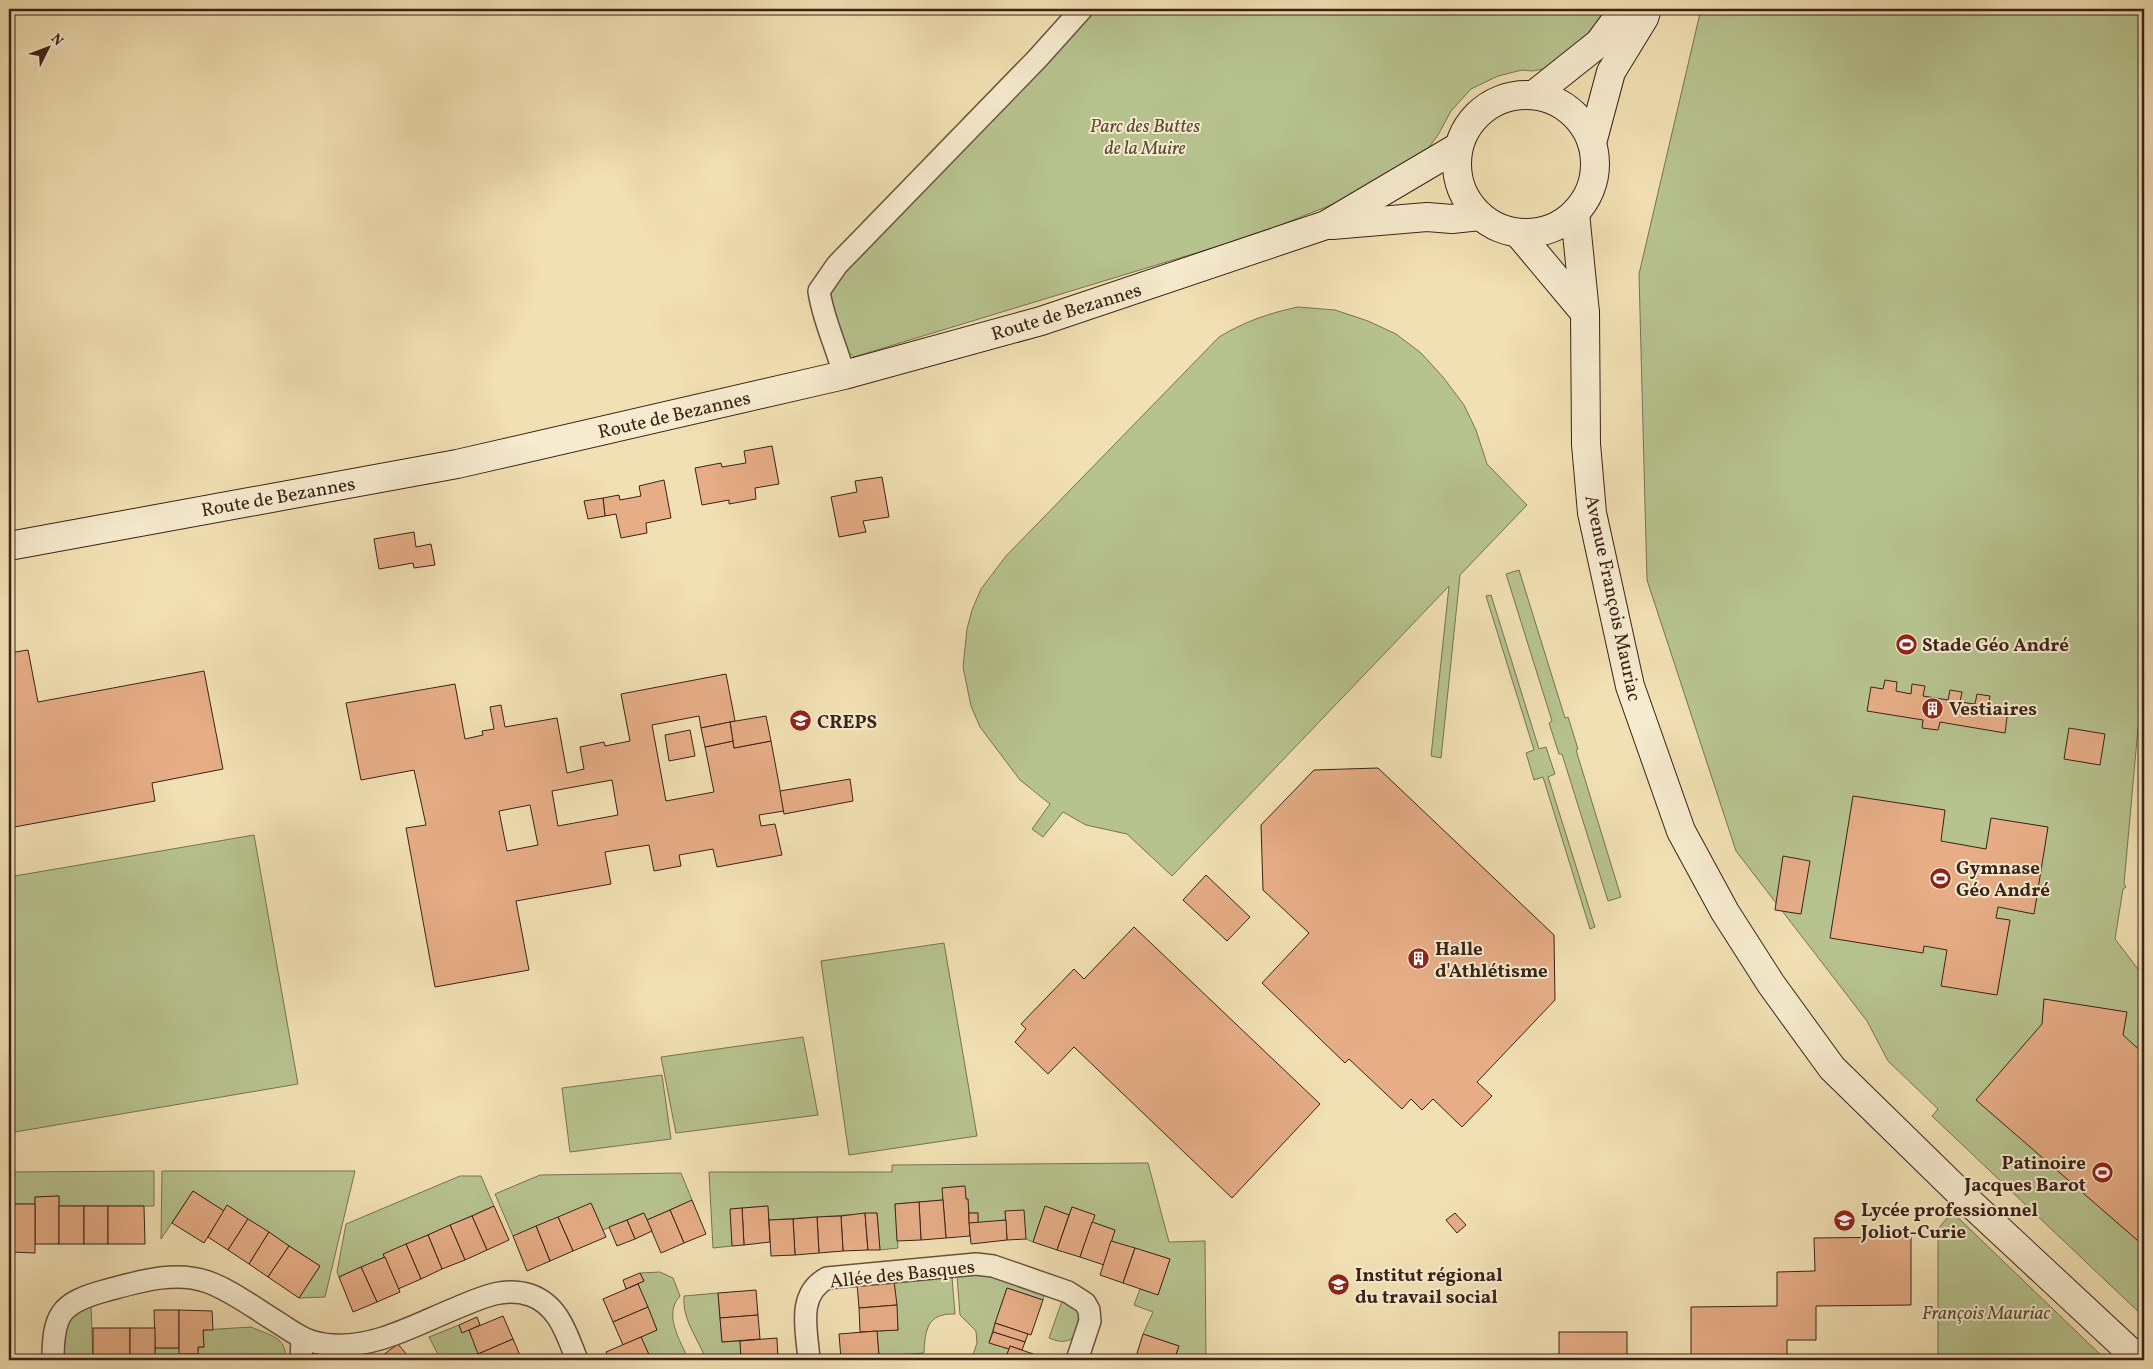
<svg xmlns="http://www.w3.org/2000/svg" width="2153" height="1369" font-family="Vollkorn,serif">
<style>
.green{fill:#b7c38f;stroke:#787254}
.building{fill:#e6ad86;stroke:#3a2218;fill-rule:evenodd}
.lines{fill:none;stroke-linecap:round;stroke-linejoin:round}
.street-casing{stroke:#68523f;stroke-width:24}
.secondary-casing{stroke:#3a2218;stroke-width:30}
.street{stroke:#f6ebce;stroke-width:21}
.secondary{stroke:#f6ebce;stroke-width:28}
.labels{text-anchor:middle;stroke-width:4;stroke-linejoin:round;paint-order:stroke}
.park-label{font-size:19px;font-style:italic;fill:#594a36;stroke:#f6ebce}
.street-label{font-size:19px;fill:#3a2218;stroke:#f6ebce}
.poi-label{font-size:19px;font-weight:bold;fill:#3a2218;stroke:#f6ebce;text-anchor:start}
</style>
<rect width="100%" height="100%" fill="#f1e0b3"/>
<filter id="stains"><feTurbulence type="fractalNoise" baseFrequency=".004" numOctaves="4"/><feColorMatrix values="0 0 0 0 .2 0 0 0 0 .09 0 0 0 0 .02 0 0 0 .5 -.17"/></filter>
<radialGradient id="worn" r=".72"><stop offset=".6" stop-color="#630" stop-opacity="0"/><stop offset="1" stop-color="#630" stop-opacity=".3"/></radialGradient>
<g class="green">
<polygon points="1089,9 1614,9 1557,67 1532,71 1522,70 1498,76 1471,89 1451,111 1438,135 1422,157 1369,190 1255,235 854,357 845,349 825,312 832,282"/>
<polygon points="1701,9 2144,9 2144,709 2138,728 2124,884 2126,887 2123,889 2115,939 2144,977 2144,1317 1932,1116 1938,1109 1888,1061 1867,1021 1736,851 1647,580 1639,274"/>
<path d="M 1298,307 L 1335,310 L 1368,321 L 1396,334 L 1421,353 L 1443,377 L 1464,405 L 1476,430 L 1487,464 L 1527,505 L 1460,575 L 1441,758 L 1431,756 L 1449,586 L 1172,876 L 1127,834 L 1086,825 L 1063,812 L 1043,837 L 1032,829 L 1050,804 L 1020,780 L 980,727 L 971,706 L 963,667 L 967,629 L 972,610 L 981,589 L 1006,556 L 1219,337 C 1244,322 1269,313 1298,307 Z"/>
<polygon points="1519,570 1565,718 1568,717 1578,749 1576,750 1621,897 1608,901 1562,754 1559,754 1549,723 1552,721 1506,574"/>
<polygon points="1491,595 1539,749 1546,747 1555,774 1548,777 1595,927 1590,929 1543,777 1534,780 1526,753 1534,750 1486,596"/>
<polygon points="254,835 298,1084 9,1133 9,877"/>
<polygon points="944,943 977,1136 849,1155 821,961"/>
<polygon points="803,1037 818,1115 676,1133 661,1057"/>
<polygon points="662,1075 671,1139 570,1152 562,1088"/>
<polygon points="1148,1163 1169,1242 1205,1241 1206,1360 1174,1360 1179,1346 1143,1334 1153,1312 1134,1305 1140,1289 1158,1294 1170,1259 1111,1241 1115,1230 1092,1222 1094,1215 1072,1207 1069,1215 1045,1207 1033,1242 1026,1239 1005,1211 1006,1220 978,1223 978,1213 969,1213 968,1199 966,1199 964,1186 943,1188 943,1200 895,1204 898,1248 880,1250 877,1213 769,1220 767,1206 731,1209 732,1246 713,1248 709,1172 892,1172 892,1165"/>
<polygon points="154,1171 154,1206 59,1206 59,1196 35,1197 35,1204 10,1204 10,1216 9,1216 10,1172"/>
<polygon points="162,1171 355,1171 325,1297 299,1298 320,1266 228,1206 224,1211 193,1191 161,1239"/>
<polygon points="681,1173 692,1200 647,1220 643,1213 603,1230 513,1236 495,1194 540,1175"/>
<polygon points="460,1176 481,1176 494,1206 384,1254 385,1257 339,1277 337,1272 346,1224"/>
<polygon points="1952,1212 2106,1360 1938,1360 1938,1229"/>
<path d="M 660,1272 L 673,1278 L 680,1296 C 663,1314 680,1341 689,1360 L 651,1360 L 641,1337 L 657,1330 L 638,1284 L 644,1281 L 640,1273 Z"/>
<polygon points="978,1275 988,1276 1044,1294 1043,1300 1007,1288 989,1342 1009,1349 1005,1360 971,1360 977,1343 976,1331 960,1315 957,1276"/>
<path d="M 952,1277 L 955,1314 C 927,1313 925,1330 924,1353 L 879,1356 L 877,1331 L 898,1330 L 894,1281 Z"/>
<path d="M 718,1293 L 722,1342 L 740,1341 L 741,1360 L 706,1360 C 698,1338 682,1320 684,1296 Z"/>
<path d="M 1062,1301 L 1079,1311 L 1081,1319 L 1079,1334 C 1068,1343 1061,1343 1049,1338 Z"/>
<path d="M 91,1306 L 93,1360 L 63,1360 C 63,1335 62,1313 91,1306 Z"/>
<polygon points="459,1325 462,1333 469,1330 481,1360 441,1360 429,1337"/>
<path d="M 251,1327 C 271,1336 286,1336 286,1360 L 155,1360 L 155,1348 L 179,1348 L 180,1354 L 198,1354 L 198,1347 L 204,1347 L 203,1330 Z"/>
</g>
<g class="building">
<polygon points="772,446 779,484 755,488 756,499 729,504 729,500 702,505 695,468 721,463 722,467 746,463 744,451"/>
<polygon points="882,477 889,517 863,521 866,532 839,537 831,497 857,492 855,481"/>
<polygon points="664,480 671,518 646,523 647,533 621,538 616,514 605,516 603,498 619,495 620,500 641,496 639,486"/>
<polygon points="603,498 605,516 588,519 584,501"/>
<polygon points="414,532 416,547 431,544 435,565 414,568 413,563 379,569 374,539"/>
<polygon points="28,650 38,702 204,671 223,769 152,783 155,801 9,828 9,653"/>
<path d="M 726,674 L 735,721 L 701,728 L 699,716 L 652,725 L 666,801 L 714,792 L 705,747 L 733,741 L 734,748 L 771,741 L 784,811 L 759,815 L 761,826 L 775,824 L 782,855 L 717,867 L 713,849 L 679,855 L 681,866 L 654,871 L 649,845 L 605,852 L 611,884 L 516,901 L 529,970 L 435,987 L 406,828 L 426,825 L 414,770 L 361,780 L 346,703 L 455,684 L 465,739 L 483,735 L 482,731 L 494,729 L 490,707 L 501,705 L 505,727 L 557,718 L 567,773 L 584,769 L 580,747 L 604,742 L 605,746 L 630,741 L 621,694 ZM 612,780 L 618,815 L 558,826 L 552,791 ZM 530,805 L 538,845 L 507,851 L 499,811 Z"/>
<polygon points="1885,680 1897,682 1896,691 1911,694 1912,684 1925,686 1923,696 1948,700 1950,690 1962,692 1960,702 1975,704 1977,694 1990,696 1988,706 2008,709 2005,733 1940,722 1938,730 1922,728 1923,720 1867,711 1871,687 1883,689"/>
<polygon points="766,716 771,741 734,748 730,722"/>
<polygon points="730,722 733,741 705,747 701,728"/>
<polygon points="2069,728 2105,734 2100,765 2064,759"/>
<polygon points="690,730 695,756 669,761 665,735"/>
<polygon points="1378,768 1554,935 1555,1000 1477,1082 1492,1096 1462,1127 1433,1099 1422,1110 1411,1099 1402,1109 1349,1059 1345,1063 1262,983 1309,933 1263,890 1261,825 1314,770"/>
<polygon points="850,779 853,801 784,814 780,791"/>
<polygon points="1853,796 1945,810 1941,841 1986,849 1991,818 2048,827 2034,914 1998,907 1996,918 2010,920 1997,995 1941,986 1947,950 1924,946 1923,953 1830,938"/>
<polygon points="1783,856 1810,861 1801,914 1775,910"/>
<polygon points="1206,875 1250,917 1227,941 1183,900"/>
<polygon points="1134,927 1320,1104 1232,1198 1074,1047 1048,1074 1015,1042 1026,1029 1021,1024 1074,969 1084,979"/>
<polygon points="2044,999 2127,1012 2123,1035 2144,1054 2144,1246 1976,1100 2042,1024"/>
<polygon points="965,1186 966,1199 968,1199 970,1236 946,1238 942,1188"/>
<polygon points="193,1191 224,1211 204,1243 172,1223"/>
<polygon points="59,1196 59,1244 35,1244 35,1197"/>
<polygon points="692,1200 706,1234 684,1243 670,1210"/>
<polygon points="943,1200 946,1238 921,1240 919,1202"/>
<polygon points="919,1202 921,1240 897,1241 895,1204"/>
<polygon points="591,1203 606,1237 573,1251 558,1217"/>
<polygon points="10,1204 35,1204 35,1253 11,1252"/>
<polygon points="227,1205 248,1219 228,1250 208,1237"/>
<rect x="59" y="1206" width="25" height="38"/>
<rect x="84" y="1206" width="24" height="38"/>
<polygon points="108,1206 144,1206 145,1244 108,1244"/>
<polygon points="494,1206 509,1240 487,1250 472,1216"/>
<polygon points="768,1206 770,1242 744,1245 742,1208"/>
<polygon points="1045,1206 1069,1215 1057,1250 1033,1242"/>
<polygon points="1072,1207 1095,1215 1080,1257 1057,1250"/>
<polygon points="742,1208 744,1245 732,1246 730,1209"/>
<polygon points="670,1210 684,1243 661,1253 647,1220"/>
<polygon points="1024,1210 1026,1239 1007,1240 1005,1211"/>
<polygon points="644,1213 652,1231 635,1239 627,1220"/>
<polygon points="865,1213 868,1250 843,1251 841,1216"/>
<polygon points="865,1213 877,1213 880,1250 868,1250"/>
<rect x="969" y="1213" width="9" height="10"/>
<polygon points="1455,1213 1466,1225 1457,1233 1446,1220"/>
<polygon points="9,1216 10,1216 11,1252 9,1252"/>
<polygon points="472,1216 487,1250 465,1260 450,1225"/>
<polygon points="841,1216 843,1251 819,1253 817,1217"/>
<polygon points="558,1217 573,1251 550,1261 536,1226"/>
<polygon points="817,1217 819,1253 795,1255 793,1219"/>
<polygon points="248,1219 269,1232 249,1264 228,1250"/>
<polygon points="793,1219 795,1255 771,1256 769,1220"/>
<polygon points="627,1220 635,1239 617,1246 609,1227"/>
<polygon points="1006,1220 1007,1240 971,1244 969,1223"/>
<polygon points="1092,1222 1115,1230 1104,1265 1080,1257"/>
<polygon points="450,1225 465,1260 442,1269 428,1235"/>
<polygon points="536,1226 550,1261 527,1271 513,1236"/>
<polygon points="269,1232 289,1246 268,1277 249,1264"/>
<polygon points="428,1235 442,1269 421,1279 406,1244"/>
<polygon points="1911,1237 1911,1305 1816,1306 1816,1340 1787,1340 1787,1360 1691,1360 1691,1307 1777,1306 1777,1272 1815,1271 1814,1238"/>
<polygon points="1111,1241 1135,1248 1123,1283 1100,1275"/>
<polygon points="406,1244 421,1279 398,1289 383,1254"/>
<polygon points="289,1246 320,1266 299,1298 268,1277"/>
<polygon points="1135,1248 1170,1259 1158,1295 1123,1283"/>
<polygon points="385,1257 400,1292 377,1302 361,1267"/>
<polygon points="361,1267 377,1302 353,1312 339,1277"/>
<polygon points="640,1273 644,1281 626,1289 623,1280"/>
<polygon points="894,1281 897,1305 859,1308 857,1283"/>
<polygon points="638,1284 648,1307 613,1322 603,1299"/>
<polygon points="1007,1288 1043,1300 1031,1335 995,1323"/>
<polygon points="756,1290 758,1315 720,1318 718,1293"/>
<polygon points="897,1305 898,1330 860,1332 859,1308"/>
<polygon points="648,1307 657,1330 623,1345 613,1322"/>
<polygon points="154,1310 179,1310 179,1348 155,1348"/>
<polygon points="179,1310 212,1311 213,1330 203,1330 204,1347 198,1347 198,1354 179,1354"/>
<polygon points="758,1315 760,1339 722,1342 720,1318"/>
<polygon points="503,1316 513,1339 478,1354 469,1330"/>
<polygon points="477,1317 480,1325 462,1333 459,1325"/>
<polygon points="995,1323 1028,1334 1025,1342 993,1332"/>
<rect x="93" y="1328" width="37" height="32"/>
<rect x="130" y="1328" width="25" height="32"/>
<polygon points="877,1331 879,1356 841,1359 839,1334"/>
<polygon points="993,1332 1025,1342 1022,1350 1010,1346 1009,1349 989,1343"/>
<rect x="1559" y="1332" width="68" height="28"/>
<polygon points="1143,1334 1179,1346 1174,1360 1135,1360"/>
<polygon points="641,1337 651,1359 611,1360 606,1352"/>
<polygon points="777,1338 778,1360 741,1360 740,1341"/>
<polygon points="513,1339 522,1360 481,1360 478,1354"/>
<polygon points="398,1344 411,1360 386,1360 383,1355"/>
<polygon points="1010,1346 1045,1358 1045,1360 1005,1360"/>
</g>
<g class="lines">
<defs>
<g id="street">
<path d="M 844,375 C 837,347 823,320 819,291 L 837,265 L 1037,59 L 1082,9"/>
<path d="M 53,1360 C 53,1315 60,1303 104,1291 C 138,1282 174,1270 208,1282 C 232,1291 253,1307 274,1320 C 296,1334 305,1343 332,1345 C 375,1348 415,1325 454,1309 C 479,1299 502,1286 530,1295 C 559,1305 567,1335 577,1360"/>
<polyline points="301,1360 302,1340"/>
<path d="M 809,1360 C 807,1330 796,1295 827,1278 L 976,1264 L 993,1266 L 1068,1292 L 1085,1303 L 1089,1310 L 1090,1321 L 1077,1360"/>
</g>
<g id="secondary">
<polyline points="1535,94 1599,43 1624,9"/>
<circle cx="1526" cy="164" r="69"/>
<polyline points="1592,143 1611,72 1644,18 1647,9"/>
<polyline points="1575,213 1585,313 1586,444 1592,513 1630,686 1681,831 1725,912 1771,984 1832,1068 1965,1198 2139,1360"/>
<polyline points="1332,225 1427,217 1452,219 1480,216"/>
<polyline points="1518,233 1585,313"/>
<polyline points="9,546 457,464 844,375 1041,321 1326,225 1458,147"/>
</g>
</defs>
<use href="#street" class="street-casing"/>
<use href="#secondary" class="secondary-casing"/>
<use href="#street" class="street"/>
<use href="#secondary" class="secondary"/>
</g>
<defs>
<symbol id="stadium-disc" viewBox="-11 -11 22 22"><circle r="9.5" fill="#8f2418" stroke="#f6ebce"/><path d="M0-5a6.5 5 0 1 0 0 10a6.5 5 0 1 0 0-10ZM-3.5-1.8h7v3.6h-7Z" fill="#fff"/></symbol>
<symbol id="building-disc" viewBox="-11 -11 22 22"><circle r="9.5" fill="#8f2418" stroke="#f6ebce"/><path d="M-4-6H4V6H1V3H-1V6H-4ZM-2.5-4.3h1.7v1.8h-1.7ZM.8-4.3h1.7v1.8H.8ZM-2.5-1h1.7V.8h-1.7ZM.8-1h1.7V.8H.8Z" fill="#fff"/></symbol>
<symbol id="university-disc" viewBox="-11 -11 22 22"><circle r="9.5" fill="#8f2418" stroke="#f6ebce"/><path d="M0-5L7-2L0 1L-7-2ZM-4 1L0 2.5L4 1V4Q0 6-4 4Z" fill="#fff"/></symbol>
<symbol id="school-disc" viewBox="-11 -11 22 22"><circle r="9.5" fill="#8f2418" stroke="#f6ebce"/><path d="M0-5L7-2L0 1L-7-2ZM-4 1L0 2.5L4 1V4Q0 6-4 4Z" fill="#fff"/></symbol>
</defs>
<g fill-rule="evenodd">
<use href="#stadium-disc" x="1894" y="632" width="25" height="25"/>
<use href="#building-disc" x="1920" y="696" width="25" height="25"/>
<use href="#university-disc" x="788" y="708" width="25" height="25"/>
<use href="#stadium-disc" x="1928" y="866" width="25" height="25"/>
<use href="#building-disc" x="1406" y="946" width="25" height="25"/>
<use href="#stadium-disc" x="2090" y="1160" width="25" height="25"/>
<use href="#school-disc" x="1832" y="1208" width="25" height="25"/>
<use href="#university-disc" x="1326" y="1272" width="25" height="25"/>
</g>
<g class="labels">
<g class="park-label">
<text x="1145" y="132">Parc des Buttes<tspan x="1145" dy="22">de la Muire</tspan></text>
<text x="1986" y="1319">François Mauriac</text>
</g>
<g class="street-label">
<text transform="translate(1066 311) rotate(-17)" y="7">Route de Bezannes</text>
<text transform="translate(674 414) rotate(-13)" y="7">Route de Bezannes</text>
<text transform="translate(278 496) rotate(-10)" y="7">Route de Bezannes</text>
<text transform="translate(1614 598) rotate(78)" y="7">Avenue François Mauriac</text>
<text transform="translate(902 1273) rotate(-6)" y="7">Allée des Basques</text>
</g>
<g class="poi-label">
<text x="1922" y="651">Stade Géo André</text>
<text x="1949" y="715">Vestiaires</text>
<text x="817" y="728">CREPS</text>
<text x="1956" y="874">Gymnase<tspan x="1956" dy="22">Géo André</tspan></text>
<text x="1435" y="955">Halle<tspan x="1435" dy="22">d'Athlétisme</tspan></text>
<text x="2086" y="1169" text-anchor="end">Patinoire<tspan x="2086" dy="22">Jacques Barot</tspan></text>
<text x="1861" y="1216">Lycée professionnel<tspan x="1861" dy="22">Joliot-Curie</tspan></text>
<text x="1355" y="1281">Institut régional<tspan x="1355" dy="22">du travail social</tspan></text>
</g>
</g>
<rect width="2153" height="1369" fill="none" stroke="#f1e0b3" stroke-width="30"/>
<rect x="10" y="10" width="2133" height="1349" fill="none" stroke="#3a2218" stroke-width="2.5"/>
<rect x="15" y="15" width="2123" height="1339" fill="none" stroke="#3a2218"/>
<g transform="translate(48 48) rotate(48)" stroke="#f6ebce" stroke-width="4" paint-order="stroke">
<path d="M0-4L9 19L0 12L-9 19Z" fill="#3a2218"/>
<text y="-8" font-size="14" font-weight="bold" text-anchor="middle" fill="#3a2218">N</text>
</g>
<rect width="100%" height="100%" filter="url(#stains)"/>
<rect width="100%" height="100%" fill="url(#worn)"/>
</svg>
